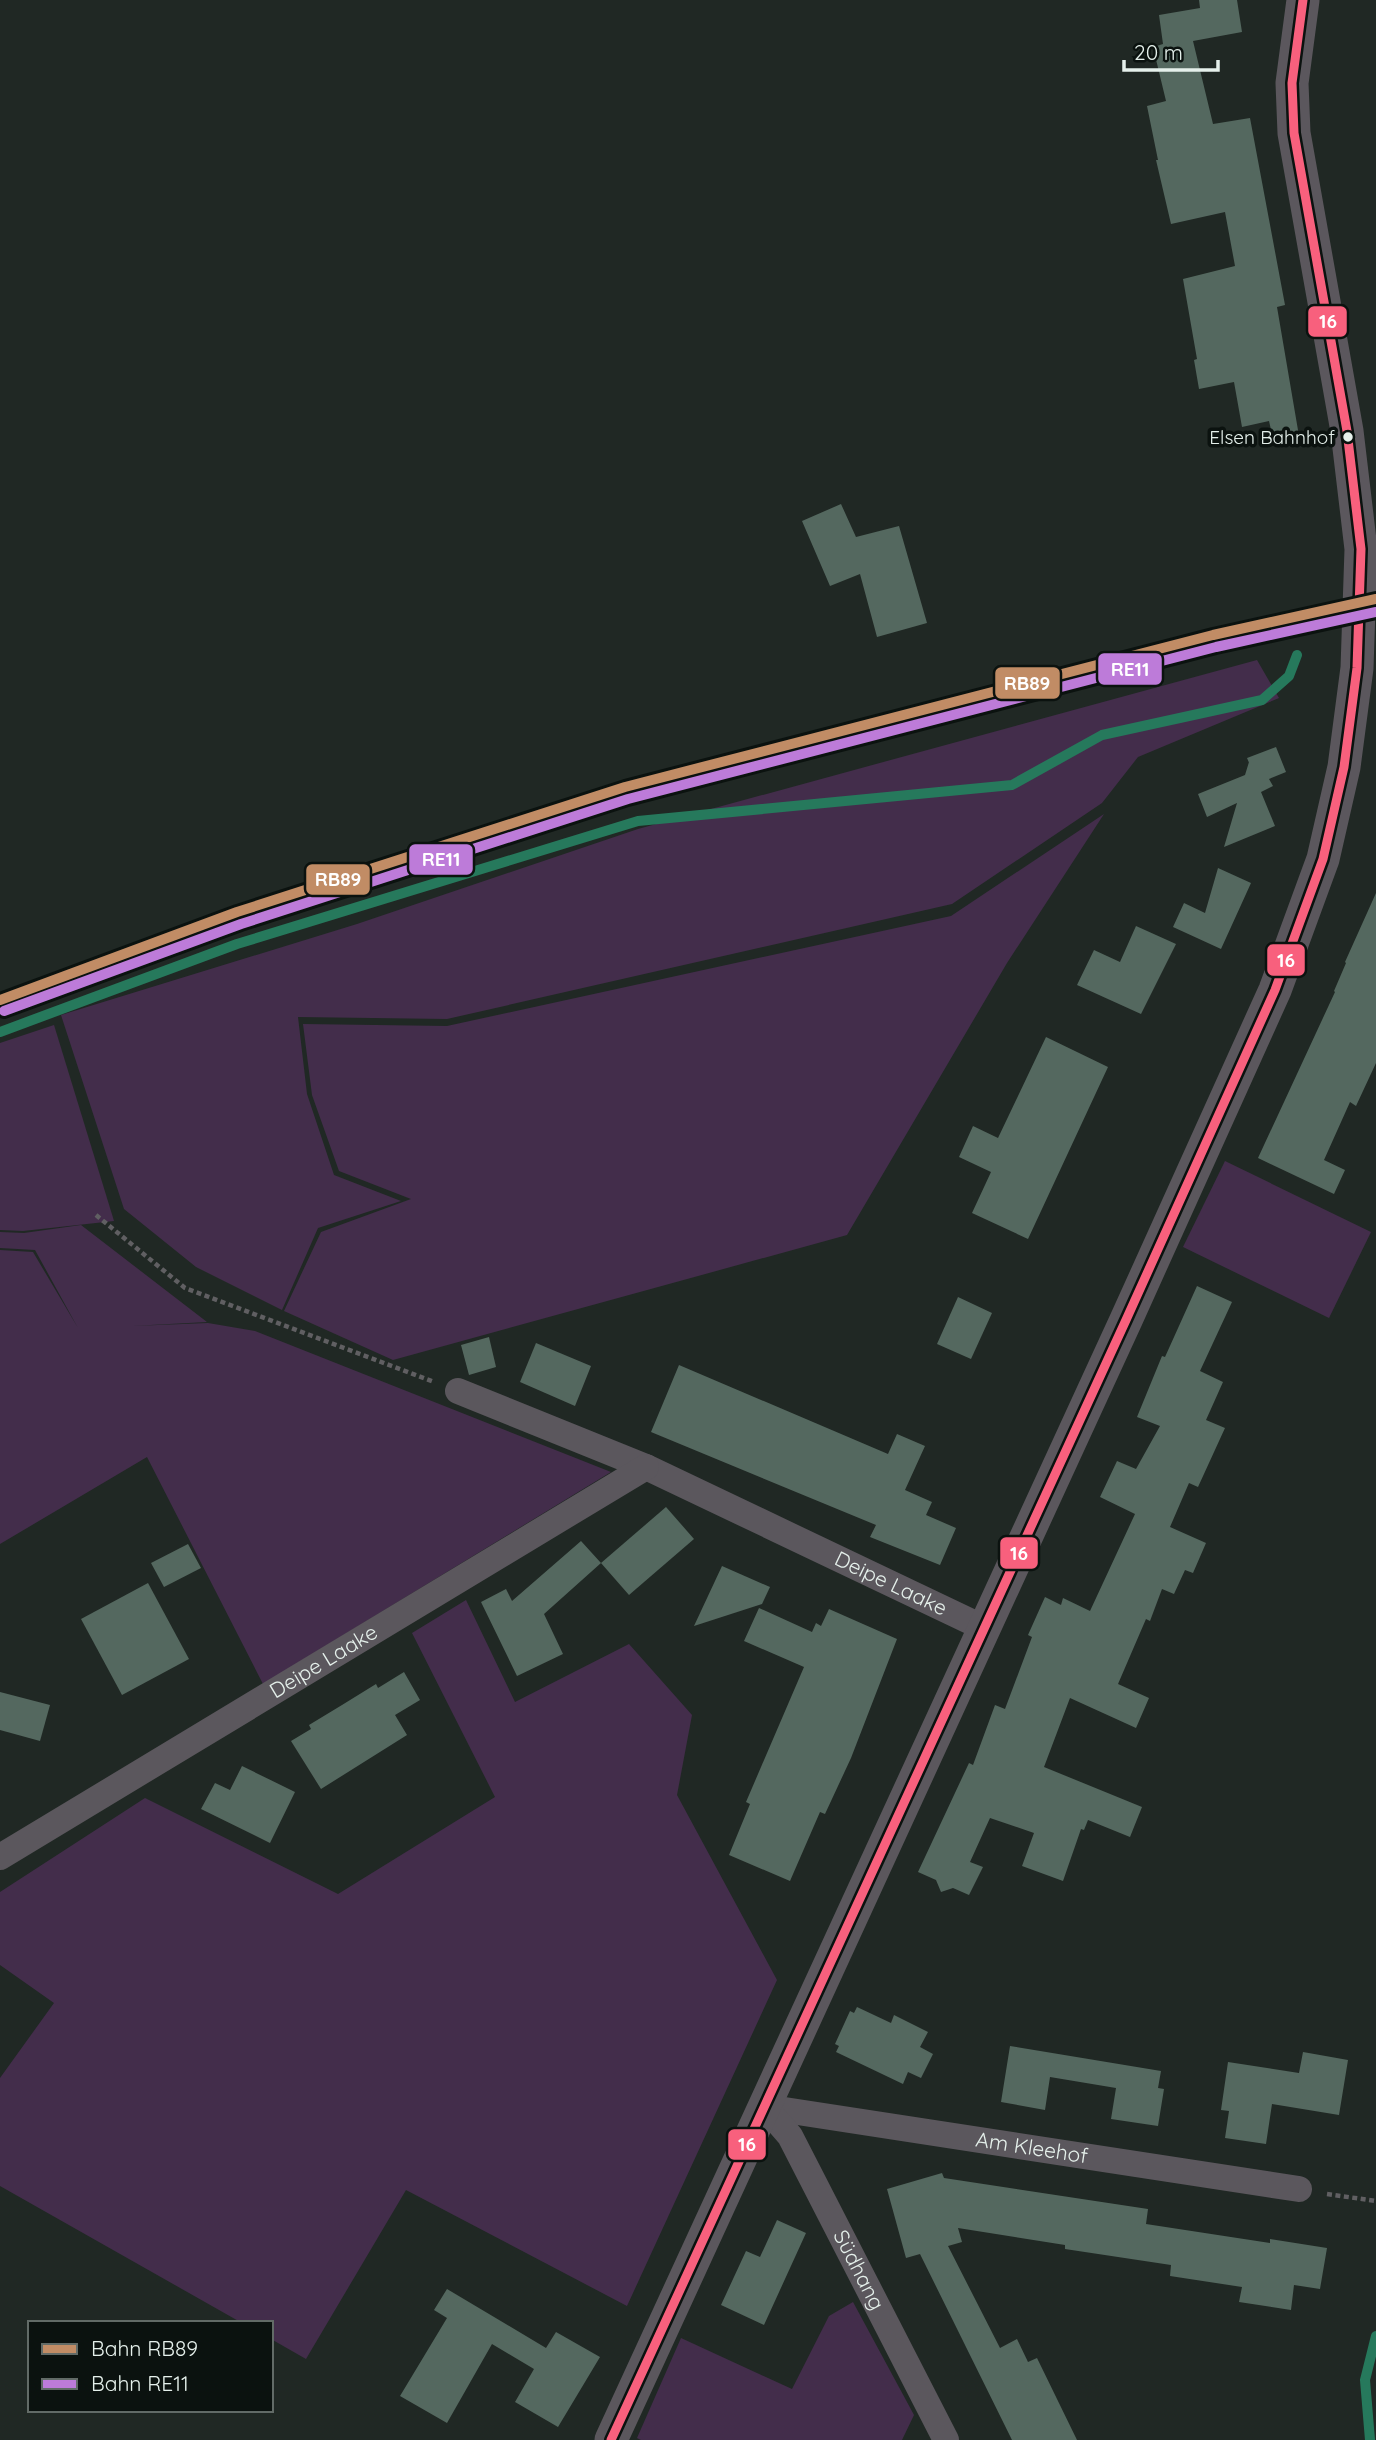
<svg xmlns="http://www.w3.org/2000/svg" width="1376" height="2440" font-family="Quicksand,sans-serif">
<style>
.green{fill:#432d4b}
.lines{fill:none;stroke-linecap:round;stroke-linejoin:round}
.stream{stroke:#26795c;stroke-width:10}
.building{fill:#54685f}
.path{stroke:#605f62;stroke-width:4.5;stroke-dasharray:5 3.5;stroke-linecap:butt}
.minor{stroke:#5b575d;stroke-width:26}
.tertiary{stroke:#5b575d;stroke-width:33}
.bus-1-casing{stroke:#0b120f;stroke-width:14}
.bus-1{stroke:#f8607d;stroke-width:9}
.rail-1-casing{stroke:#0b120f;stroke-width:16}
.rail-2-casing{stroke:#0b120f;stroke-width:16}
.rail-1{stroke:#c18c65;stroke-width:10}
.rail-2{stroke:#bd7bd9;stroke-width:10}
.bus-dot{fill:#e5f0eb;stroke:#0b120f;stroke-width:2.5}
.labels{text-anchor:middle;stroke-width:7;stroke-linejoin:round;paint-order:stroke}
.bus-label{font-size:19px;fill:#e5f0eb;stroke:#0b120f;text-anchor:end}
.street-label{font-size:21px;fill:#e5f0eb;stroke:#0b120f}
.line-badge{stroke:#0b120f;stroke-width:2.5}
.badge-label{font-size:19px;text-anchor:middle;font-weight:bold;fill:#fff}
</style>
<rect width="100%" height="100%" fill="#202824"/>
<g class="green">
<polygon points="1257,660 1279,698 1138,757 1102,803 952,904 447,1019 298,1017 307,1094 334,1175 401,1201 318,1228 282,1310 196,1267 124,1209 61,1015 357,924 638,829"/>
<polygon points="1104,814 1007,963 847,1235 393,1360 284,1311 321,1232 411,1199 339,1171 312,1095 303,1024 447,1026 951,916"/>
<polygon points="54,1025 114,1221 23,1231 0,1230 0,1043"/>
<polygon points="1225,1161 1371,1232 1329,1318 1183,1247"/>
<polygon points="81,1225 207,1322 132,1326 208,1323 255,1331 611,1472 263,1684 147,1457 0,1544 0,1250 33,1252 78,1328 35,1250 0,1248 0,1232 24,1233"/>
<polygon points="466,1600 515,1702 629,1644 692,1715 677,1795 777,1980 627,2306 406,2190 306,2359 271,2339 271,2323 242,2323 0,2186 0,2078 54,2003 0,1965 0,1892 145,1798 338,1894 495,1797 412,1633"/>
<polygon points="853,2302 914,2415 902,2440 641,2440 637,2438 681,2338 792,2389 829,2316"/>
</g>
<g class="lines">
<g class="stream">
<polyline points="0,1032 237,944 638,821 1012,785 1102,735 1262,700 1289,676 1297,655"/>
<polyline points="1370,2440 1365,2380 1376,2336"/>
</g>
</g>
<g class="building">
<polygon points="1199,0 1237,0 1242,32 1193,41 1213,124 1250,118 1285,305 1277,307 1299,436 1274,443 1269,421 1242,427 1234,382 1199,389 1194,360 1197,359 1183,279 1235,266 1225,212 1171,224 1156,160 1158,160 1147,106 1166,101 1153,47 1163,44 1159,15 1200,8"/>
<polygon points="841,504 856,537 899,526 927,623 877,637 860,574 830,586 802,521"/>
<polygon points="1276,747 1286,772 1269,779 1273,786 1261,792 1275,826 1224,847 1237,803 1207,817 1198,794 1245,775 1249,762 1253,772 1247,758"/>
<polygon points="1218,868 1251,883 1221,949 1173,927 1184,903 1205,913"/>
<polygon points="1376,893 1376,1063 1356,1106 1350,1102 1324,1160 1345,1170 1334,1194 1258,1158 1335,992 1334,991 1346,963 1345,962"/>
<polygon points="1136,926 1176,944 1141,1014 1077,985 1094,950 1120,962"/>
<polygon points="1046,1037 1108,1067 1028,1239 972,1213 991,1172 959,1157 973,1126 998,1138"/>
<polygon points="1197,1286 1232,1302 1200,1371 1223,1382 1206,1420 1225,1428 1198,1487 1189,1483 1170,1527 1206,1543 1193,1573 1185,1570 1174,1594 1162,1589 1150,1621 1146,1619 1118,1684 1149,1698 1136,1728 1070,1698 1044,1767 1142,1807 1130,1837 1088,1820 1084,1830 1081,1829 1063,1881 1022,1866 1034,1833 990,1818 970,1862 983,1867 969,1895 953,1888 941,1892 936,1880 918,1872 969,1763 973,1765 995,1705 1005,1709 1032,1637 1028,1635 1045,1597 1061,1605 1063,1598 1090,1611 1135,1514 1100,1497 1117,1461 1136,1469 1160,1426 1137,1417 1162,1356 1165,1357"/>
<polygon points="958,1297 992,1313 971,1359 937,1344"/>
<polygon points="489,1337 496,1367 469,1375 461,1345"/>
<polygon points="536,1343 591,1366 575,1406 520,1382"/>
<polygon points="679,1365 888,1454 897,1434 925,1446 905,1490 932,1502 926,1515 956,1528 940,1565 870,1537 876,1525 651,1432"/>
<polygon points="666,1507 694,1539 629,1595 601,1563"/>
<polygon points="581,1541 601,1563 544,1614 563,1654 517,1676 481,1602 506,1589 512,1601"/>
<polygon points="188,1544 201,1568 164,1587 151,1563"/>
<polygon points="722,1566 770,1587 762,1604 694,1626"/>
<polygon points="148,1583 189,1659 122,1695 81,1619"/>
<polygon points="759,1608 812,1632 816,1623 821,1626 829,1609 897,1639 851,1758 825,1814 820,1812 790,1881 729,1855 750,1804 746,1802 804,1667 744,1641"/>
<polygon points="404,1672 420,1700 395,1715 407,1735 321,1789 291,1741 311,1729 309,1725 342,1705 376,1684 378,1688"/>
<polygon points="0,1692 50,1705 40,1741 0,1730"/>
<polygon points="242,1766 295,1792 270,1843 201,1809 215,1783 230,1790"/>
<polygon points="857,2007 891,2023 894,2015 928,2032 920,2047 933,2054 921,2078 908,2072 903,2084 836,2052 839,2046 835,2044 850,2011 854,2013"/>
<polygon points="1010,2046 1161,2071 1158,2088 1164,2089 1158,2126 1111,2119 1116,2088 1050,2077 1045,2110 1001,2102"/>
<polygon points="1303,2052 1348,2060 1339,2115 1272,2104 1266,2144 1225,2138 1229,2111 1221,2110 1228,2062 1299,2073"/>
<polygon points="942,2173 944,2178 1148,2209 1146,2224 1270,2243 1270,2239 1327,2248 1320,2289 1294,2285 1291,2310 1239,2302 1242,2287 1170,2276 1171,2265 1065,2249 1065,2245 958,2228 962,2242 948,2246 1000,2348 1017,2339 1028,2362 1037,2358 1077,2440 1012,2440 920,2254 906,2258 887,2189"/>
<polygon points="777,2220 806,2233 764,2325 721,2305 746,2251 760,2257"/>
<polygon points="447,2289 546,2348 556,2332 600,2357 558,2427 515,2402 534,2369 492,2344 447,2423 400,2396 447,2318 434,2310"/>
</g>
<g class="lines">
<g class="path">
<polyline points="96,1215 185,1288 434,1382"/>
<polyline points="1327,2194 1376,2201"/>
</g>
<g class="minor">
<path id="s1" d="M 458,1391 L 646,1467 L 984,1628"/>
<path id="s2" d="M 0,1857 L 646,1467"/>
<path id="s3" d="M 765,2107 L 1299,2189"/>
<path id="s4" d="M 765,2107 L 790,2136 L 946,2440"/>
</g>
<polyline class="tertiary" points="611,2440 1126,1320 1275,990 1323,859 1344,767 1357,668 1361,549 1347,431 1294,133 1292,83 1303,0"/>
<defs>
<polyline id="bus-1" points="611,2440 1126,1320 1275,990 1323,859 1344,767 1357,668 1361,549 1347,431 1294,133 1292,83 1303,0"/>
</defs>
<use href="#bus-1" class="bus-1-casing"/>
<use href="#bus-1" class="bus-1"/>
<defs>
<polyline id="rail-1" points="0,1000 237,912 625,787 1213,635 1376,599"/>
<polyline id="rail-2" points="4,1011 241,924 628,799 1216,647 1376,612"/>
</defs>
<use href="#rail-1" class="rail-1-casing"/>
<use href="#rail-2" class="rail-2-casing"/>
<use href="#rail-1" class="rail-1"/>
<use href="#rail-2" class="rail-2"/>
</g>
<circle class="bus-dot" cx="1348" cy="437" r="6"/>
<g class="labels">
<g class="bus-label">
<text x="1335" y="444">Elsen Bahnhof</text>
</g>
<g class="street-label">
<text dy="7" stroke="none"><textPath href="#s1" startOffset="474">Deipe Laake</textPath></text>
<text dy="7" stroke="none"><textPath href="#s2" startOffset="378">Deipe Laake</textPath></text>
<text dy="7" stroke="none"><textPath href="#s3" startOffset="270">Am Kleehof</textPath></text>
<text dy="7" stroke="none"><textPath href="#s4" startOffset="189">Südhang</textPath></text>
</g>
</g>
<g class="line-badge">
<rect x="1307" y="305" width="41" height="33" rx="7" fill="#f8607d"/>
<rect x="1097" y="652" width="66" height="34" rx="7" fill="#bd7bd9"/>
<rect x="994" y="666" width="67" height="34" rx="7" fill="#c18c65"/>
<rect x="408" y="843" width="66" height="33" rx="7" fill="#bd7bd9"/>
<rect x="305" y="863" width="66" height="33" rx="7" fill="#c18c65"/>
<rect x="1266" y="943" width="40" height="34" rx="7" fill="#f8607d"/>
<rect x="999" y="1536" width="40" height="34" rx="7" fill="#f8607d"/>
<rect x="727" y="2128" width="40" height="33" rx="7" fill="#f8607d"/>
</g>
<g class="badge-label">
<text x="1328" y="328">16</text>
<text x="1130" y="676">RE11</text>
<text x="1027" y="690">RB89</text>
<text x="441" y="866">RE11</text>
<text x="338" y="886">RB89</text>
<text x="1286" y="967">16</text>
<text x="1019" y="1560">16</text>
<text x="747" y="2151">16</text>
</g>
<rect x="28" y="2321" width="245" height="91" fill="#0b120f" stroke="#626b67" stroke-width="2"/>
<rect x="42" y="2344" width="35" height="10" fill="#c18c65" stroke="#626b67" stroke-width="2"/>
<text x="91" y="2356" font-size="21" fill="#e5f0eb">Bahn RB89</text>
<rect x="42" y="2379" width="35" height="10" fill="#bd7bd9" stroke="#626b67" stroke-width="2"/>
<text x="91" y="2391" font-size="21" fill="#e5f0eb">Bahn RE11</text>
<path d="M1124 60v10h94v-10" fill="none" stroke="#e5f0eb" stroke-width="3.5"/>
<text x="1134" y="60" font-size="21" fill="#e5f0eb" stroke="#0b120f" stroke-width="5" paint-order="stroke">20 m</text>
</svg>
